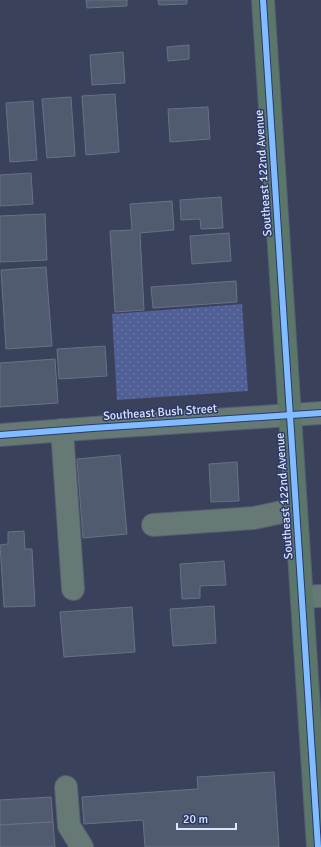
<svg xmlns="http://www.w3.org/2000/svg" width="321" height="847" font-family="Signika,sans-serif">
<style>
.grass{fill:url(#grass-dots)}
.building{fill:#505b6f;stroke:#677286}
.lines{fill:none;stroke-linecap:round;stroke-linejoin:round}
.minor-casing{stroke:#565d72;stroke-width:24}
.major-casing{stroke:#565d72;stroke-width:24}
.minor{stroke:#677974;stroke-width:22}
.major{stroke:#5b776a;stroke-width:22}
.cycleway-casing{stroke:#2d3968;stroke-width:8}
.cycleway{stroke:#80bcff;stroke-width:6}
.labels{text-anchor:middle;stroke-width:3;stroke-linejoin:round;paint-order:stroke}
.street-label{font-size:12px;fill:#dbe4fb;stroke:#2d3968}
</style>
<defs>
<pattern id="grass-dots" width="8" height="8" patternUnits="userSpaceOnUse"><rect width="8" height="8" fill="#505f96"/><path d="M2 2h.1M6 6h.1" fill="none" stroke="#6976a6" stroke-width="1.8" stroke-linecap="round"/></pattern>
</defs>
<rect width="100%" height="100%" fill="#3a415b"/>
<polygon class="grass" points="242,304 248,391 117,400 112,314"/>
<g class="building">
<polygon points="86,0 127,0 127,6 87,8"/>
<polygon points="158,0 187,0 187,4 159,5"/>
<polygon points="189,45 189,59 168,61 167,47"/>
<polygon points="123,52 125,83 92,85 90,55"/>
<polygon points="115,94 119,152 86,155 82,96"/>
<polygon points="71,97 75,156 47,158 42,99"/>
<polygon points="33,101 37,160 10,162 6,103"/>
<polygon points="208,107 210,139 170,142 168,109"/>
<polygon points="31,173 33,204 0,206 0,175"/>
<polygon points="221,197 223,228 201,229 200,219 181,220 180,200"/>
<polygon points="172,201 174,230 140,233 144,310 115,312 110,231 132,230 130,204"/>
<polygon points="45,214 47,260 0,262 0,216"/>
<polygon points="229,233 231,261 192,264 190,236"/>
<polygon points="46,267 52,346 6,349 1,270"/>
<polygon points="236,281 237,302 153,308 151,287"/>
<polygon points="105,346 107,376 59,379 57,349"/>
<polygon points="55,359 58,403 0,407 0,363"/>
<polygon points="120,455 127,534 83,538 77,459"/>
<polygon points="237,462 239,501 211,502 209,464"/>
<polygon points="24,531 25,549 32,549 35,606 4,607 0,545 8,544 8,532"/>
<polygon points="224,561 226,585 200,586 200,598 182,599 180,564"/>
<polygon points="214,606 216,643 173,646 170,609"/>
<polygon points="132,607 135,652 64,657 60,612"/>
<polygon points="274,772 279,847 145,847 143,820 84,824 82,797 198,789 197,777"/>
<polygon points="51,797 53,822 0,825 0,800"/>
<polygon points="53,822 55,847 0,847 0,825"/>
</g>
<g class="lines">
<defs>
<g id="minor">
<polyline points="62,430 73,589"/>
<polyline points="0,435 93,428 321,413"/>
<polyline points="153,525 254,518 296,509"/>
<polyline points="302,597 321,596"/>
<polyline points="66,787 69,826 82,847"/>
</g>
<polyline id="major" points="263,0 318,847"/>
</defs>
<use href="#minor" class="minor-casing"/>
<use href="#major" class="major-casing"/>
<use href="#minor" class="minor"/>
<use href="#major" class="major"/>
<defs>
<g id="cycleway">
<polyline points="263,0 318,847"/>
<polyline points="0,435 93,428 321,413"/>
</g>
</defs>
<use href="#cycleway" class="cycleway-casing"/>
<use href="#cycleway" class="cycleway"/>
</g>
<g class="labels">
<g class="street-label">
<text transform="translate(263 173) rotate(-94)" y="4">Southeast 122nd Avenue</text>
<text transform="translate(160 412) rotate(-4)" y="4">Southeast Bush Street</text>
<text transform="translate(284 496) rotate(-94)" y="4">Southeast 122nd Avenue</text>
</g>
</g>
<path d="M177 823v6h59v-6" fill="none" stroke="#dbe4fb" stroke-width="2"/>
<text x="183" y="823" font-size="12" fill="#dbe4fb" stroke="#2d3968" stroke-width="3" paint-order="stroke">20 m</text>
</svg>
